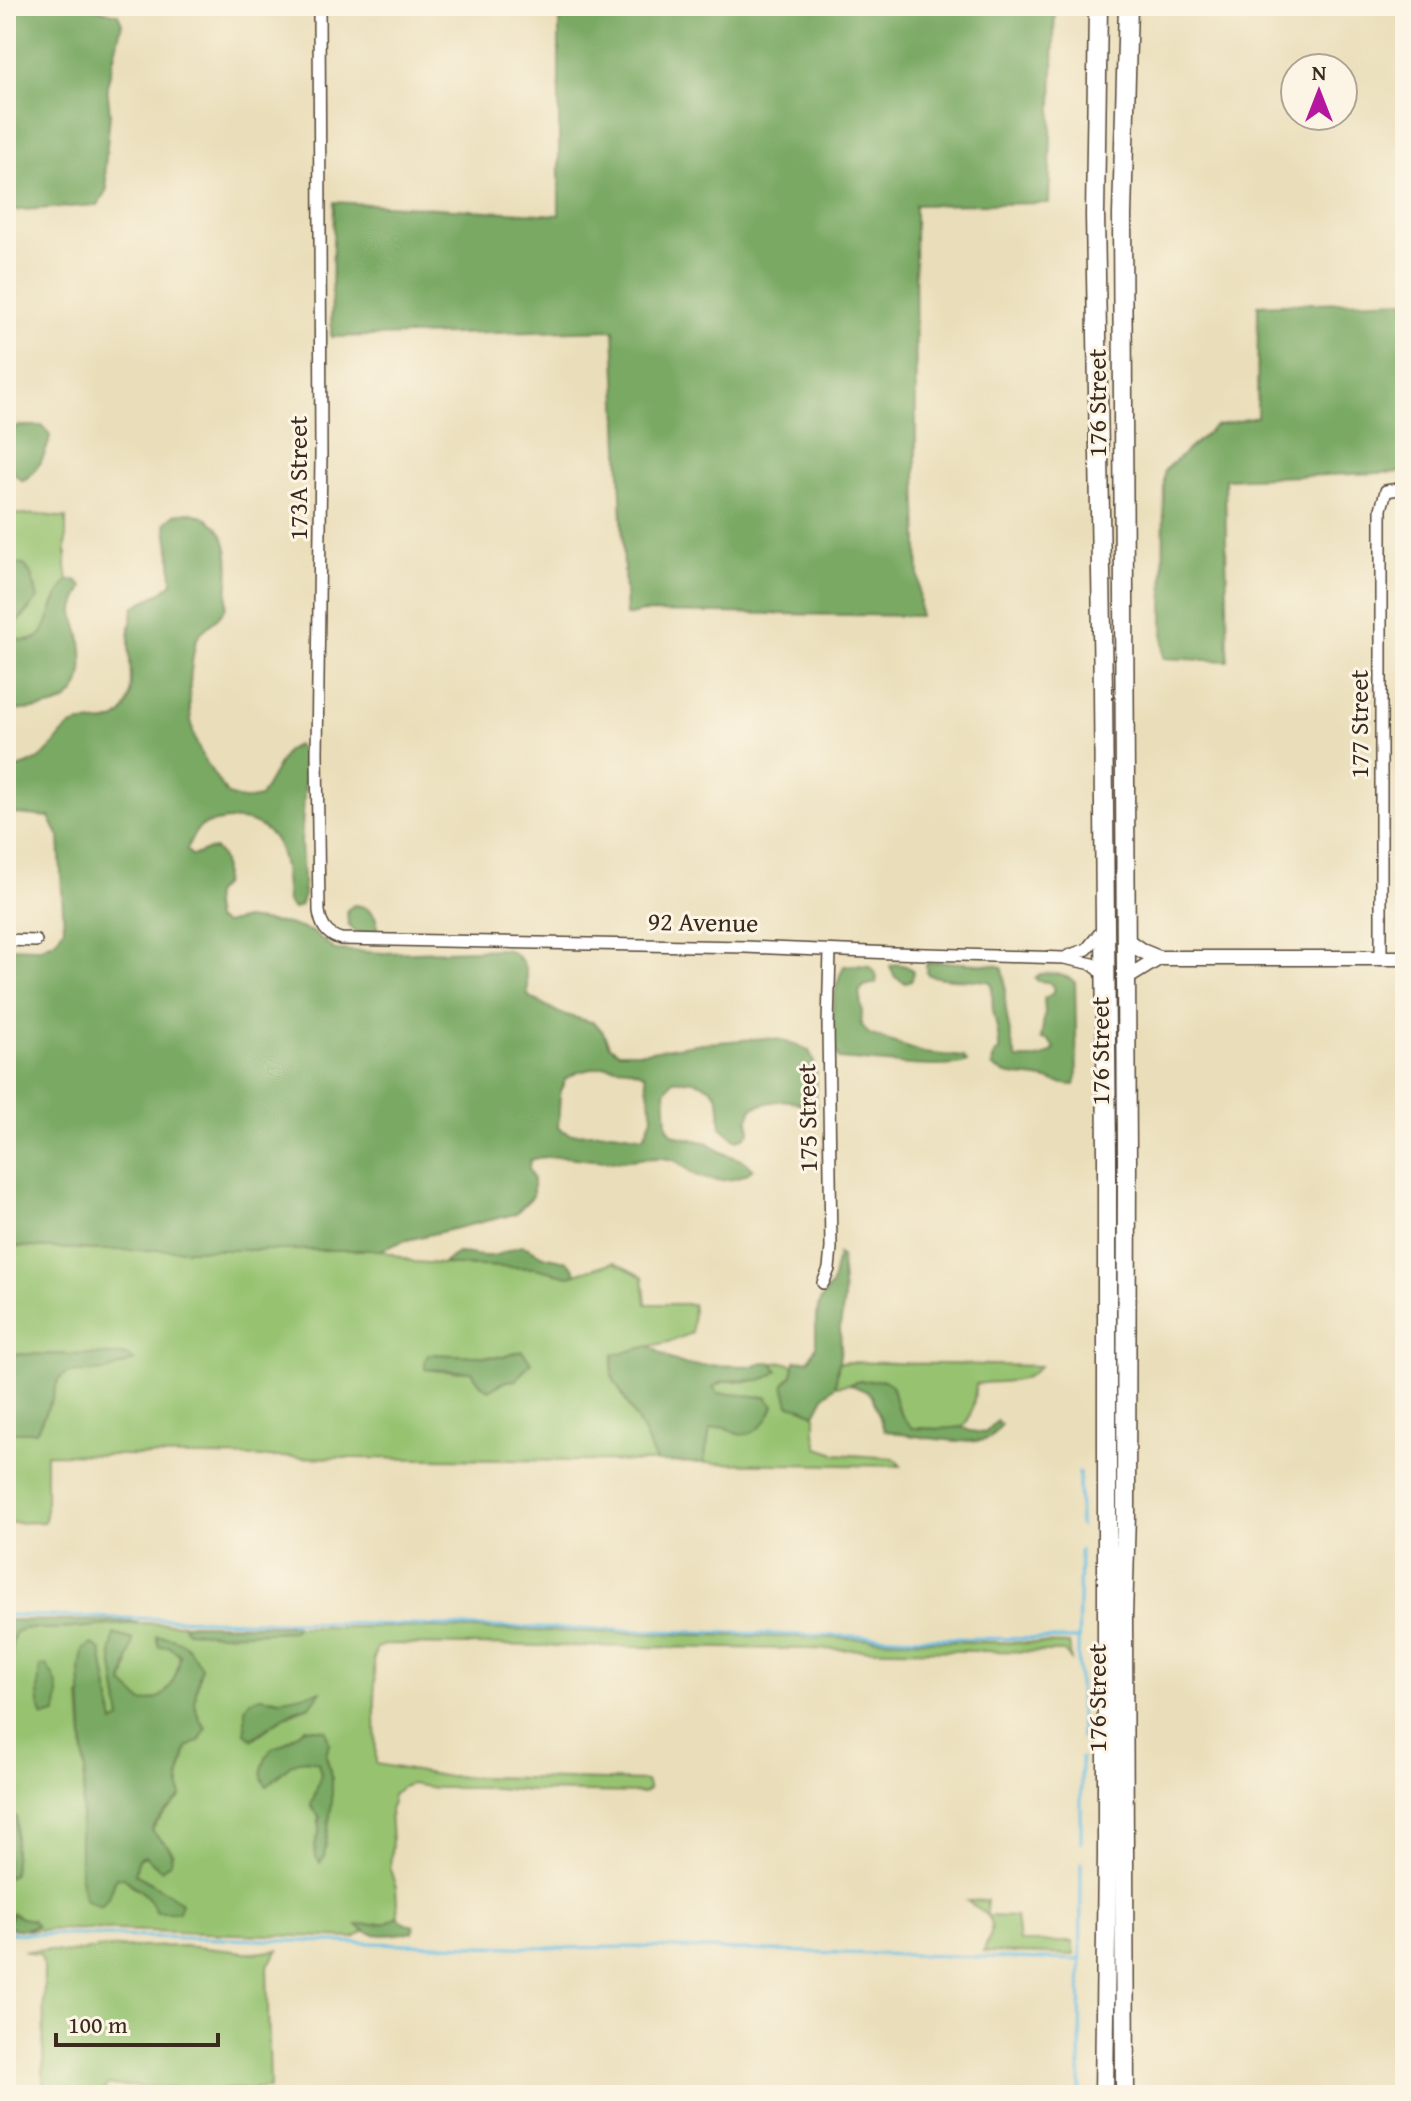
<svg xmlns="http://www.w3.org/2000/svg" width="1411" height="2101" font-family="'Gentium Book Plus',serif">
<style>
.green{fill:#97c371;stroke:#697648;stroke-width:2;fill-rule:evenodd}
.forest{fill:#79a963;stroke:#5a6a40;stroke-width:2;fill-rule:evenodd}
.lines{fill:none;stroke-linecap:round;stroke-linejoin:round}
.stream{stroke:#66bee4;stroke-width:3}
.minor-casing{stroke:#554535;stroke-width:14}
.tertiary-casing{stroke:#554535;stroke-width:17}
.trunk-casing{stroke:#554535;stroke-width:21}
.minor{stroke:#fff;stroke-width:11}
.tertiary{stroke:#fff;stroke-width:14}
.trunk{stroke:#fff;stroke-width:18}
.labels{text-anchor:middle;stroke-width:6;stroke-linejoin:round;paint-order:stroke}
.street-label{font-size:26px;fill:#3b2a1e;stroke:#fcf5e5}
</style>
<rect width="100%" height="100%" fill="#fcf5e5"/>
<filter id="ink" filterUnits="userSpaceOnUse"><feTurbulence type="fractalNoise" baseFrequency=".0125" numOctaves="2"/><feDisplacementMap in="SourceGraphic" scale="16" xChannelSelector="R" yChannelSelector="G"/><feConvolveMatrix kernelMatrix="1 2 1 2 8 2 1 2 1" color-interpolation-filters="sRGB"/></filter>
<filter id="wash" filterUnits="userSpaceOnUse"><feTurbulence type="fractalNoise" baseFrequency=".006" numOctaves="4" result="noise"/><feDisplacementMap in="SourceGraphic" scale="32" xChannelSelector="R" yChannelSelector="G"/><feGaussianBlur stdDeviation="1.8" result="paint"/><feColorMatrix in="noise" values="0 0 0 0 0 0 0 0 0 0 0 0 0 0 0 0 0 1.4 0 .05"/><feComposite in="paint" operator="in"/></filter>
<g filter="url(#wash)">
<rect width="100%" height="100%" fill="#eadeba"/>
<g class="green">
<path d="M 6,514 L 42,515 L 66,518 L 66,567 L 68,580 L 55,601 L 45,632 L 37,638 L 22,640 L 14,638 C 13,620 23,620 30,608 C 33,603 34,594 36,588 L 24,565 L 6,563 Z"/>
<path d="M 6,1246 L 100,1250 L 381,1250 L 414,1262 L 455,1265 L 535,1268 L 569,1276 L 614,1262 L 643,1277 L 646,1304 L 693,1304 L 692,1333 L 672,1341 L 613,1355 L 612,1376 L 643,1431 L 656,1462 L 46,1454 L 46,1515 L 44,1522 L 6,1523 L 6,1432 L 36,1431 L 52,1399 L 58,1380 L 66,1373 L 122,1355 L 6,1354 ZM 521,1352 L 516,1380 L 507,1381 L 488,1390 L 480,1383 L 472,1372 L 439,1371 L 425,1369 L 429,1354 L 503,1357 Z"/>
<polygon points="784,1362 795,1366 792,1375 802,1408 815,1414 815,1433 818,1448 836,1454 894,1458 901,1466 704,1463 709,1429 725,1427 738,1434 766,1397 718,1393 712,1387 726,1381 749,1382 777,1371 773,1363"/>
<path d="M 839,1362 L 1040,1366 C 1025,1386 999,1380 976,1384 C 975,1394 972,1421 963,1426 C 955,1431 922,1428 911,1428 C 899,1415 894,1402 892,1385 L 860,1381 L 849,1384 L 835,1386 Z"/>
<path d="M 138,1623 L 186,1624 L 184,1627 L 219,1634 L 293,1631 L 297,1627 L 390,1627 L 1069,1644 L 1071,1660 L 1064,1652 L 389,1644 L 376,1648 L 374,1659 L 376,1764 L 443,1776 L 646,1781 L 649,1789 L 643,1793 L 532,1791 L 495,1788 L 436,1788 L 410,1784 L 402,1787 L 393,1795 L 390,1811 L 392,1842 L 390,1869 L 396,1888 L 398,1917 L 387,1923 L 358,1925 L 364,1932 L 355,1938 L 87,1929 L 25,1930 L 36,1926 L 12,1913 L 6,1926 L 6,1875 L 8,1877 L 13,1874 L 17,1818 L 13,1814 L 6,1818 L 6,1803 L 10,1800 L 12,1643 L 15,1633 L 22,1629 L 61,1629 ZM 169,1646 L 201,1667 L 194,1703 L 200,1721 L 200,1740 L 187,1748 L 179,1779 L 181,1797 C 171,1808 159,1816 152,1830 C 158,1839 167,1843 173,1853 L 161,1870 L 145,1856 L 138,1859 L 135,1874 L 152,1883 L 149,1896 L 134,1887 L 123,1877 L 116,1878 L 109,1896 L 80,1834 L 85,1772 L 80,1696 L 101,1651 L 114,1723 L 121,1719 L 111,1651 L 129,1663 L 123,1684 L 143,1703 C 149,1701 157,1700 162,1696 C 173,1687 179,1668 180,1655 ZM 272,1698 L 310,1706 C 287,1713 272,1726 253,1739 ZM 305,1728 L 329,1743 L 326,1756 L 332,1776 L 324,1857 L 315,1845 L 319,1833 L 318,1786 L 321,1774 L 318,1762 C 299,1757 290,1761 279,1776 L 272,1748 L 282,1745 Z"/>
<path d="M 987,1900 L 987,1916 L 1016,1917 L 1019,1942 L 1072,1942 L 1074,1955 L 984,1952 C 985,1945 990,1939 991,1932 C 994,1916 978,1908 967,1901 Z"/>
<polygon points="184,1946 256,1953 279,1950 267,1966 270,2088 203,2090 109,2085 100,2095 43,2095 44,1967 40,1955 23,1951 47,1950 69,1953 98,1948"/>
</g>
<g class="forest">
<polygon points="6,6 86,6 118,14 122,23 107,86 110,114 105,166 107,189 98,205 6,211"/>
<polygon points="559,6 1055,6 1049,203 915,205 916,472 920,616 642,612 626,616 614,330 331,337 334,202 559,215"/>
<polygon points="1405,300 1405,472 1225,479 1228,661 1163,658 1164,471 1215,426 1257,417 1258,305"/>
<path d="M 20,426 L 43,426 L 50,436 C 46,456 39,469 23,481 C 6,472 4,446 8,429 Z"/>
<path d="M 187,512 C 226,519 231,548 228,582 C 227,590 228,600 226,607 C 219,623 199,627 195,644 C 190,671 187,704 193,731 C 198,754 215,776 228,795 L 244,800 L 260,797 L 287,750 L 297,745 L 304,754 L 305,782 L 301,844 L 304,895 L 300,906 L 293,909 L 287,902 C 285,881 286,847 268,832 C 252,818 235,818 216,822 C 210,823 202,824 198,829 C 194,834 188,844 187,850 L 192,856 L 207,850 L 215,849 C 226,858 224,871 223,884 L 214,894 L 213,906 L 215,919 L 224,924 L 244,919 L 288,924 L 312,932 L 335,950 L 385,953 L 505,949 C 529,958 526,974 528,996 L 559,1013 L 595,1023 L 603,1032 L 609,1045 L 619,1052 L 645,1052 L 696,1044 L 766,1038 L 781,1040 L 799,1046 L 809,1051 L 813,1059 L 816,1075 L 816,1106 C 806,1108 801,1102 791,1101 C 778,1099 764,1104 752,1108 L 748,1119 L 750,1131 L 744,1138 L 736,1140 L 721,1127 C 720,1119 721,1109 719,1100 C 714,1082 689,1079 673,1080 L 665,1092 L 667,1126 L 671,1132 L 677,1136 L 709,1143 L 721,1152 L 746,1162 L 753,1169 C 739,1182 711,1184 694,1174 C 679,1165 683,1160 661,1158 C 645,1157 628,1161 611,1161 C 586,1161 553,1152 530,1160 L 529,1169 L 533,1179 L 533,1196 L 515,1214 L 403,1241 L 381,1250 L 100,1250 L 6,1246 L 6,947 L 39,948 L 55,941 L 64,928 L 59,837 L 49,817 L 6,813 L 6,770 C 26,767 41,761 54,744 C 59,738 64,730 71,726 C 84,719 101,726 114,720 C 139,709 129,665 129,644 C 129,631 131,619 134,607 C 149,596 157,599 172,583 L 171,559 L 165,523 L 174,515 ZM 605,1066 L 628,1068 L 645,1074 L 653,1115 L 644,1137 L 613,1132 L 570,1134 L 558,1128 L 560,1093 L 565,1079 L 578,1072 Z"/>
<path d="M 6,563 L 24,565 L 30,572 L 38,598 C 28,611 13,620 14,638 C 45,649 46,623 54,604 C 58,596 62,588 68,580 L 76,581 L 83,587 C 80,595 74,603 74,611 C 74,621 80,631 81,641 C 90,707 60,708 6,711 Z"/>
<path d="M 354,905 C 369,906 379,915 377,930 L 370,933 L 355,932 L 348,924 L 347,910 Z"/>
<path d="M 944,962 L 994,965 L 1002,967 C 1007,979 1004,988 1005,1000 C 1006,1013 1012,1050 1017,1059 C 1029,1060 1048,1059 1055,1048 L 1048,1040 L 1041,1039 L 1045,1012 L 1044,999 L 1053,993 L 1054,986 L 1048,982 L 1038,981 L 1035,978 L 1040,974 C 1054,973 1063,973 1075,982 L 1077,1077 L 1075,1085 C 1063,1085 1054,1081 1042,1079 C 1026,1075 1005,1079 992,1066 L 994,1055 L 999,1051 C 1000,1036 996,1024 993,1010 C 992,1000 993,991 991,982 C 971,977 946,982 927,974 L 926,963 Z"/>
<polygon points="897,964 906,966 913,971 912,980 906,983 895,977 890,966"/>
<path d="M 854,965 L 869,966 L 877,976 L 876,983 L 864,986 L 859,992 L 862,1012 L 861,1024 L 869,1034 L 923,1053 L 963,1057 L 967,1062 C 951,1072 863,1060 839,1059 C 828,1035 832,989 844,966 Z"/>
<path d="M 522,1246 C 530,1248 534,1251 541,1255 C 555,1261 571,1256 576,1274 L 569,1276 L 535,1268 L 454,1265 L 443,1263 L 458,1253 C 469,1253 480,1257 490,1256 C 502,1255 511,1248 522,1246 Z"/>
<polygon points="838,1254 841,1256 844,1299 840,1328 841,1348 835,1386 825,1395 815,1414 802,1408 789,1405 784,1384 792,1375 795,1361 809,1360 816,1346 816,1316 820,1301 832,1284"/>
<path d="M 650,1346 L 670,1359 L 687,1365 L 754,1366 L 767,1362 L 773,1363 L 778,1371 C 759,1387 745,1377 725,1381 C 723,1381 714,1386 713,1387 L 718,1393 L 766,1397 L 774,1406 C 769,1420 755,1438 738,1434 C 733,1433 729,1429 725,1427 L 710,1429 L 704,1463 L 656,1462 L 643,1431 L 612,1376 L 613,1355 Z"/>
<polygon points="522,1351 531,1362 516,1380 507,1381 488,1390 480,1383 472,1372 425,1369 425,1360 429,1354 503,1357"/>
<polygon points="6,1354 122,1355 130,1357 134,1361 106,1371 66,1373 58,1380 52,1399 36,1432 6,1432"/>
<path d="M 884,1380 L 892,1385 C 894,1402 899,1415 912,1428 L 939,1429 L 963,1427 L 970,1431 L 985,1433 L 997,1421 L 1001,1425 C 997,1430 993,1436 987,1439 C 970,1446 904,1435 884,1430 L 872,1396 L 868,1392 L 849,1384 L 860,1381 Z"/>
<polygon points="6,1620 130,1621 138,1623 61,1629 22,1629 15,1633 12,1643 10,1801 6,1803"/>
<polygon points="186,1624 291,1625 297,1627 293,1631 219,1634 187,1631 184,1627"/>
<path d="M 114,1634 L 133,1640 L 123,1684 L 143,1702 C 149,1701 157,1700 162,1696 C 173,1687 179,1668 180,1655 L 169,1646 L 159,1647 L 156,1636 C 183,1637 188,1646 201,1667 C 196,1691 189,1708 206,1728 L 200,1740 L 187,1748 L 179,1779 L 181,1797 C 171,1808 159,1816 152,1830 C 161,1844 174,1843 171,1862 L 161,1870 L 145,1856 L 138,1859 L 135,1874 L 170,1894 L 181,1903 L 179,1912 L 156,1912 C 147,1891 139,1891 123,1877 L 116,1878 L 109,1896 L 101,1907 L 84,1899 L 80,1878 L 80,1834 L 85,1772 L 80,1669 L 83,1650 L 92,1644 L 101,1651 L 114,1723 L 121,1719 L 111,1651 Z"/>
<path d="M 46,1665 C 59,1682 60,1692 56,1714 L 43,1717 C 36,1701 38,1684 40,1667 Z"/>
<polygon points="321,1691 310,1706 295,1710 282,1718 252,1739 245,1733 245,1709 250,1700 261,1697 279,1700"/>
<path d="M 305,1728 L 326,1730 L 329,1743 L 326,1756 L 332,1776 L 332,1802 L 324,1857 L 320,1863 L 316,1857 L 315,1845 L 319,1834 L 320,1817 L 311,1806 L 321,1774 L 318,1762 C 291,1755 285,1771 267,1786 C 256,1775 265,1759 272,1748 L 282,1745 Z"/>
<polygon points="13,1814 17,1818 13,1874 8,1877 6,1875 6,1818"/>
<path d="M 12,1913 L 22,1918 L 32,1920 L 36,1925 C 27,1929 15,1932 7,1925 Z"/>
<path d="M 398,1917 L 405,1923 L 414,1926 L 413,1932 C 392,1934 373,1940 357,1925 L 387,1923 Z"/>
</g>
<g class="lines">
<g class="stream">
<polyline points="1079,1472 1080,1526"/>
<polyline points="1080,1550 1078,1655 1081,1737"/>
<polyline points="6,1615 937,1638 1079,1639"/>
<polyline points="1081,1842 1081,1758"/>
<polyline points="6,1933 553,1948 640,1947 1079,1960"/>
<polyline points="1080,2095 1081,1863"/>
</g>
</g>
</g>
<g filter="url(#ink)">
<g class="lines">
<defs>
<g id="minor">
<path d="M 319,6 L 321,455 L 317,753 L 319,911 C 321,925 326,935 341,939 L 745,947 L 893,953 L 1064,958 L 1093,964 L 1106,977"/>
<polyline points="6,940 36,941"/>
<polyline points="1068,956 1087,949 1104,928"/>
<polyline points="1381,958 1381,509 1386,491 1405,488"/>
<polyline points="823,1283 829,1269 831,1248 828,1025 830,951"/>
</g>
<g id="tertiary">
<polyline points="1125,939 1142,951 1159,958 1405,958"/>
<polyline points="1125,979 1159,958"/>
</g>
<g id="trunk">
<polyline points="1098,6 1095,215 1103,690 1107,1159 1107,1854 1104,2095"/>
<polyline points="1125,2095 1123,1617 1126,1514 1127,1159 1122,215 1128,6"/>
</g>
</defs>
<use href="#minor" class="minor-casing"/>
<use href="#tertiary" class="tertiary-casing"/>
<use href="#trunk" class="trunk-casing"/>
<use href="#minor" class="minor"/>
<use href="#tertiary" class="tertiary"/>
<use href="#trunk" class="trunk"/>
</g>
</g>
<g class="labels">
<g class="street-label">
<text transform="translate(1097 403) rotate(-90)" y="9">176 Street</text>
<text transform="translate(298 478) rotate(-90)" y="9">173A Street</text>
<text transform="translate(1359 724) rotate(-90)" y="9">177 Street</text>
<text transform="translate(703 922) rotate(1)" y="9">92 Avenue</text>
<text transform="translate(1100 1051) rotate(-90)" y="9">176 Street</text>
<text transform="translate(807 1118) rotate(-91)" y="9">175 Street</text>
<text transform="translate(1097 1698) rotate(-90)" y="9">176 Street</text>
</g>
</g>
<rect width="1411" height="2101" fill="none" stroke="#fcf5e5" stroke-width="32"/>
<g transform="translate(1319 92)"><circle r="38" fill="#fcf5e5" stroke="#afa495" stroke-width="2"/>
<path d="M0-6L14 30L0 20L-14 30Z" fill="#b5179e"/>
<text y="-12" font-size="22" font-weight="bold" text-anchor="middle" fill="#3b2a1e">N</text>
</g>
<path d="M56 2033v12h162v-12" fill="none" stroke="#3b2a1e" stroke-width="4"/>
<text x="68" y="2033" font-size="24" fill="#3b2a1e" stroke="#fcf5e5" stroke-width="6" paint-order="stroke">100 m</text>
</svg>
